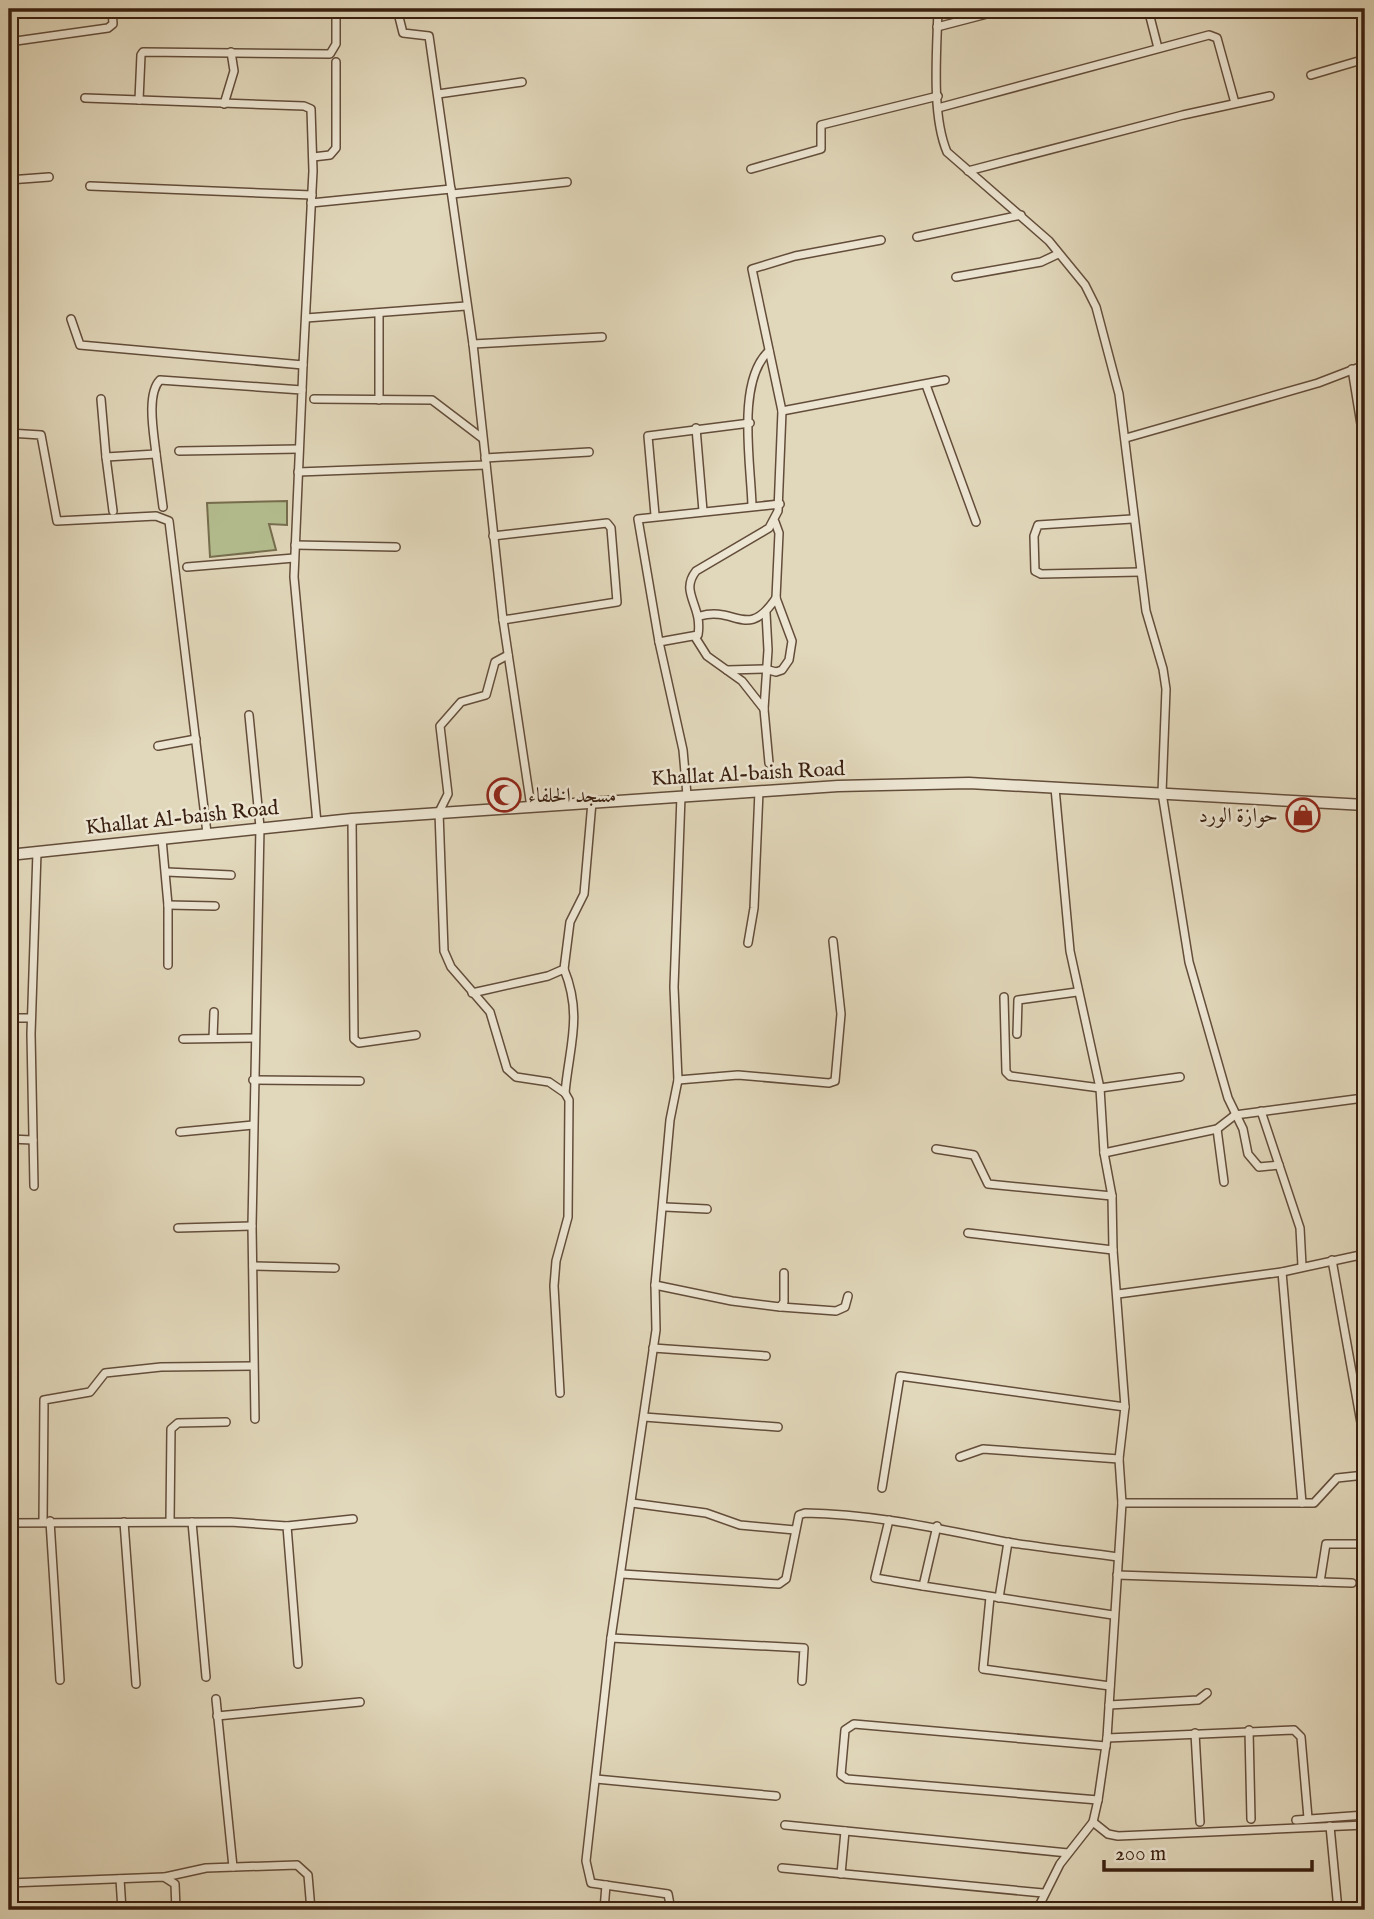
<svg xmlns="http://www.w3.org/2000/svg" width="1374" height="1919" font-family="'IM FELL English',Amiri,serif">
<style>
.green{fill:#b4be8f;stroke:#766e4f;stroke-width:2}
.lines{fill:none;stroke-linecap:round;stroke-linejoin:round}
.minor-casing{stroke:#634d3a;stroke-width:10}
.tertiary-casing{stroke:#634d3a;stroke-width:13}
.minor{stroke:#ece5d2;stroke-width:7}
.tertiary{stroke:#ece5d2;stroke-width:10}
.labels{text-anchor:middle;stroke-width:5;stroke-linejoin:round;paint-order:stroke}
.street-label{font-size:21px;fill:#391f0f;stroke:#ece5d2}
.poi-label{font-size:21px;fill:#391f0f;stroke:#ece5d2;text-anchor:start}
</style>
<rect width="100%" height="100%" fill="#e1d7ba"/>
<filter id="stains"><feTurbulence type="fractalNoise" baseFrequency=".00286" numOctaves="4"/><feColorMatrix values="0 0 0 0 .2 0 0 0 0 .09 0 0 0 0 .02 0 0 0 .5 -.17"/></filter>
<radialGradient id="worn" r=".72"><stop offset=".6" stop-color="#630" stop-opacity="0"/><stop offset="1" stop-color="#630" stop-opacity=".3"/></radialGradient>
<polygon class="green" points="287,501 287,525 269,524 276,550 210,557 207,503"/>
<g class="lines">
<defs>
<g id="minor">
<polyline points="397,9 403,33 429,36 473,344 503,620 531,807"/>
<path d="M 938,9 C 937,50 931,114 947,152 L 1049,241 L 1085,285 L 1096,307 L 1119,394 L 1146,611 L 1163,669 L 1166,689 L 1162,793 L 1189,962 L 1228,1098 L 1243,1129 L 1248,1154 L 1259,1167 L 1279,1165"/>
<polyline points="1148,9 1158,48"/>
<polyline points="937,27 1006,9"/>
<polyline points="9,42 108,28 113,24 112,9"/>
<polyline points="1311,75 1365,59"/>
<polyline points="438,94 522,82"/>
<polyline points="139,100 141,55 143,52 330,54 336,44 336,9"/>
<polyline points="224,104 234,71 231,52"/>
<polyline points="938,108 1209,35 1217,38 1235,103"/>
<polyline points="313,157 330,155 336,148 336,62"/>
<polyline points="751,169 821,149 821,125 938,96"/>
<polyline points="968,171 1183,115 1270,96"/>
<polyline points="9,180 49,177"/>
<polyline points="90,186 312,195"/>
<polyline points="452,194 567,182"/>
<polyline points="311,203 451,189"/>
<polyline points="917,237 1021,215"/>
<polyline points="956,277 1041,262 1058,254"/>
<polyline points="306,318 466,306"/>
<polyline points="71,319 80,345 303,365 313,171 311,109 304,106 85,98"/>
<polyline points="473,344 602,337"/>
<polyline points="1352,369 1365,449"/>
<polyline points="926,385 976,522"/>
<polyline points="302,390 303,365"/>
<path d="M 101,399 L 106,457 L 156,454 C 154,435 146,394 160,380 L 302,390 L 294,577 L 317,823"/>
<polyline points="314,399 432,400 482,438"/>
<polyline points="379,400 379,313"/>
<polyline points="782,411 945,380"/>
<polyline points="696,428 703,511"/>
<polyline points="9,433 41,435 57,521 156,516 169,521 207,833"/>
<polyline points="1126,438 1318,383 1365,365"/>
<polyline points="179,451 299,449"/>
<polyline points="156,454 163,507"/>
<polyline points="106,457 113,511"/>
<polyline points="485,458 589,452"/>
<polyline points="298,472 486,465"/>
<path d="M 752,506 C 751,464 736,381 769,351"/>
<polyline points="655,515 648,436 750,423"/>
<polyline points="1132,519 1038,525 1034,536 1035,571 1041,574 1140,572"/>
<polyline points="493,536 607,523 611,528 617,602 503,620"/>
<polyline points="295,545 396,547"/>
<polyline points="187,567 294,558"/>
<path d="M 700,616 C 736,606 747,641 776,598"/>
<polyline points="695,637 707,656 742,681 764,709 768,650 766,613"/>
<path d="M 659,642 L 698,635 C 703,605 679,593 696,571 L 769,528 L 778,511 L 782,411 L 752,269 L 795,256 L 881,240"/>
<polyline points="508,655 495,662 486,695 461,702 440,726 448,794 439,812 444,951 451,967 490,1012 507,1069 516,1077 549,1082 565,1093 569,1100 568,1217 556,1261 554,1286 560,1393"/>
<polyline points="727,670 765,669 776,672 782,670 789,660 792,641 776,598 779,533 775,522"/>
<polyline points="764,709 769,763"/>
<polyline points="249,715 260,827 252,1226 255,1419"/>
<polyline points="158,746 196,739"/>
<polyline points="687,795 683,750 659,642 638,519 780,504"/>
<polyline points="352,819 354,1039 359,1043 416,1035"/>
<polyline points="162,839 168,905 168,965"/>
<polyline points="167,872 231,875"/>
<polyline points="168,905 215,906"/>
<polyline points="748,943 754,908 759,791"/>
<path d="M 564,969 C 583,1016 569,1047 565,1093"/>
<polyline points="472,993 548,976 564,969 570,922 584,894 592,802"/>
<polyline points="1004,997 1006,1072 1010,1076 1100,1088 1180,1077"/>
<polyline points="9,1018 31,1018"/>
<polyline points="1017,1034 1018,1000 1077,992"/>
<polyline points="213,1038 214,1012"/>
<polyline points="183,1039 254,1038"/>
<polyline points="253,1080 360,1081"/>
<polyline points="678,1080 738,1075 829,1083 835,1081 841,1014 833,941"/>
<polyline points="1261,1111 1300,1228 1302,1266"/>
<polyline points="1217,1129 1224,1182"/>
<polyline points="180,1132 253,1125"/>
<polyline points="9,1139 33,1140"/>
<polyline points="936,1149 974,1155 988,1184 1112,1196"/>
<polyline points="1104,1153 1217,1129 1235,1115 1356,1099"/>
<polyline points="34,1186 31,1034 37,852"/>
<polyline points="665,1207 707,1209"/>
<polyline points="178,1228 252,1226"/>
<polyline points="968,1233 1113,1250"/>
<polyline points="1332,1260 1365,1445"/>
<polyline points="253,1266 335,1268"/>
<polyline points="1282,1272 1302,1503"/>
<polyline points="655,1285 732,1301 780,1307 784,1302 784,1273"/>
<polyline points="1118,1294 1282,1272 1365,1254"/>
<polyline points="781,1307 836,1311 845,1307 848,1296"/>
<polyline points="653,1348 766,1356"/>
<polyline points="644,1417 778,1427"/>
<polyline points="960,1457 983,1449 1119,1459"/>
<polyline points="882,1488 900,1376 1125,1407"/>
<polyline points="632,1503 706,1513 740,1525 795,1530"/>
<polyline points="1122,1503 1314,1503 1337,1478 1365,1475"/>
<polyline points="889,1520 875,1578 923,1586"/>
<polyline points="50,1521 60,1680"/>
<polyline points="170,1521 171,1429 178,1423 226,1422"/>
<polyline points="43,1522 44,1400 90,1392 105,1373 161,1367 253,1366"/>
<polyline points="124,1522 136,1684"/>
<polyline points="192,1522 206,1677"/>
<polyline points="9,1523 230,1522 287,1526 298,1664"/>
<polyline points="287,1526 353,1519"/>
<polyline points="937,1526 923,1586 1113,1615"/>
<path d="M 622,1574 L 779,1584 L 786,1579 L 799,1515 L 805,1513 C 874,1514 939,1529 1006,1542 C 1043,1548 1081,1552 1118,1557"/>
<polyline points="1117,1575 1352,1583"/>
<polyline points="1320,1582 1326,1544 1365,1544"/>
<polyline points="990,1597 983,1669 1110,1686"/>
<polyline points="999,1598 1008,1542"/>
<polyline points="611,1638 804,1648 802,1681"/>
<polyline points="216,1699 233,1867"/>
<polyline points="1109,1705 1198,1700 1207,1693"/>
<polyline points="217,1716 360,1702"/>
<polyline points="1249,1730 1251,1819"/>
<polyline points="1195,1733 1200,1822"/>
<polyline points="1107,1738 1294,1730 1301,1737 1308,1818"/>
<polyline points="596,1779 776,1796"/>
<polyline points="1098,1800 847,1779 841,1775 845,1730 854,1724 1106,1746"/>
<polyline points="1296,1820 1365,1815"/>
<polyline points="1093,1822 1108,1834 1118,1836 1365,1825"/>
<polyline points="785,1825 1068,1853"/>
<polyline points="1330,1826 1338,1910"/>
<polyline points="782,1868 1043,1893"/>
<polyline points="841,1874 845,1831"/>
<polyline points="165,1877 206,1868 297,1865 308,1875 311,1910"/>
<polyline points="120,1879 122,1910"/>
<polyline points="9,1883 164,1877 175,1884 176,1910"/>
<polyline points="604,1910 606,1885"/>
<polyline points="671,1910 668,1894 591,1883 586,1861 611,1638 656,1330 655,1285 670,1120 678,1080 674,987 681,796"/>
<polyline points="1037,1910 1060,1864 1093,1822 1098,1800 1107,1738 1122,1503 1119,1459 1125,1407 1113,1250 1112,1196 1104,1153 1100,1088 1070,951 1055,788"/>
</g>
<polyline id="tertiary" points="9,855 352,819 838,786 969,783 1365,805"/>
</defs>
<use href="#minor" class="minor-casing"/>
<use href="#tertiary" class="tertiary-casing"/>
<use href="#minor" class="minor"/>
<use href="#tertiary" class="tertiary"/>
</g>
<defs>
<symbol id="mosque-ring" viewBox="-11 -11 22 22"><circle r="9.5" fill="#ece5d2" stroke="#8f2418" stroke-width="1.5"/><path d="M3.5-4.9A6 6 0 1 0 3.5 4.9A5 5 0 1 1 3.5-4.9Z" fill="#8f2418"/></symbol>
<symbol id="shop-ring" viewBox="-11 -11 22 22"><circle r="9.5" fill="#ece5d2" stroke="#8f2418" stroke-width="1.5"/><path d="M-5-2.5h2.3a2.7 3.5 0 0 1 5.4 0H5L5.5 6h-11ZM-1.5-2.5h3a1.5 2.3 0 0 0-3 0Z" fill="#8f2418"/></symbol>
</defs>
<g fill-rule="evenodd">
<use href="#mosque-ring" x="485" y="776" width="38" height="38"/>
<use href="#shop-ring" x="1284" y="796" width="38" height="38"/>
</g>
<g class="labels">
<g class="street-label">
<text transform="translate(748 773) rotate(-3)" y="7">Khallat Al-baish Road</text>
<text transform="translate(182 817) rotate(-6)" y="7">Khallat Al-baish Road</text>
</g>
<g class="poi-label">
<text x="528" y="802">مسجد الخلفاء</text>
<text x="1278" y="822" text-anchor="end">حوازة الورد</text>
</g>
</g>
<rect width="1374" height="1919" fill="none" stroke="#e1d7ba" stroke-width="35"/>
<rect x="10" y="10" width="1353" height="1898" fill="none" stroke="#391f0f" stroke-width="3.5"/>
<rect x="18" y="18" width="1339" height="1884" fill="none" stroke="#391f0f" stroke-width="2"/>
<path d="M1104 1860v10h208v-10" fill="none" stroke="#391f0f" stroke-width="3.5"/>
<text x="1115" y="1860" font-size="21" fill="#391f0f" stroke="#ece5d2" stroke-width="5" paint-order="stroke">200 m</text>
<rect width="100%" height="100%" filter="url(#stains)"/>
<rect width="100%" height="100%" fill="url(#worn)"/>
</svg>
